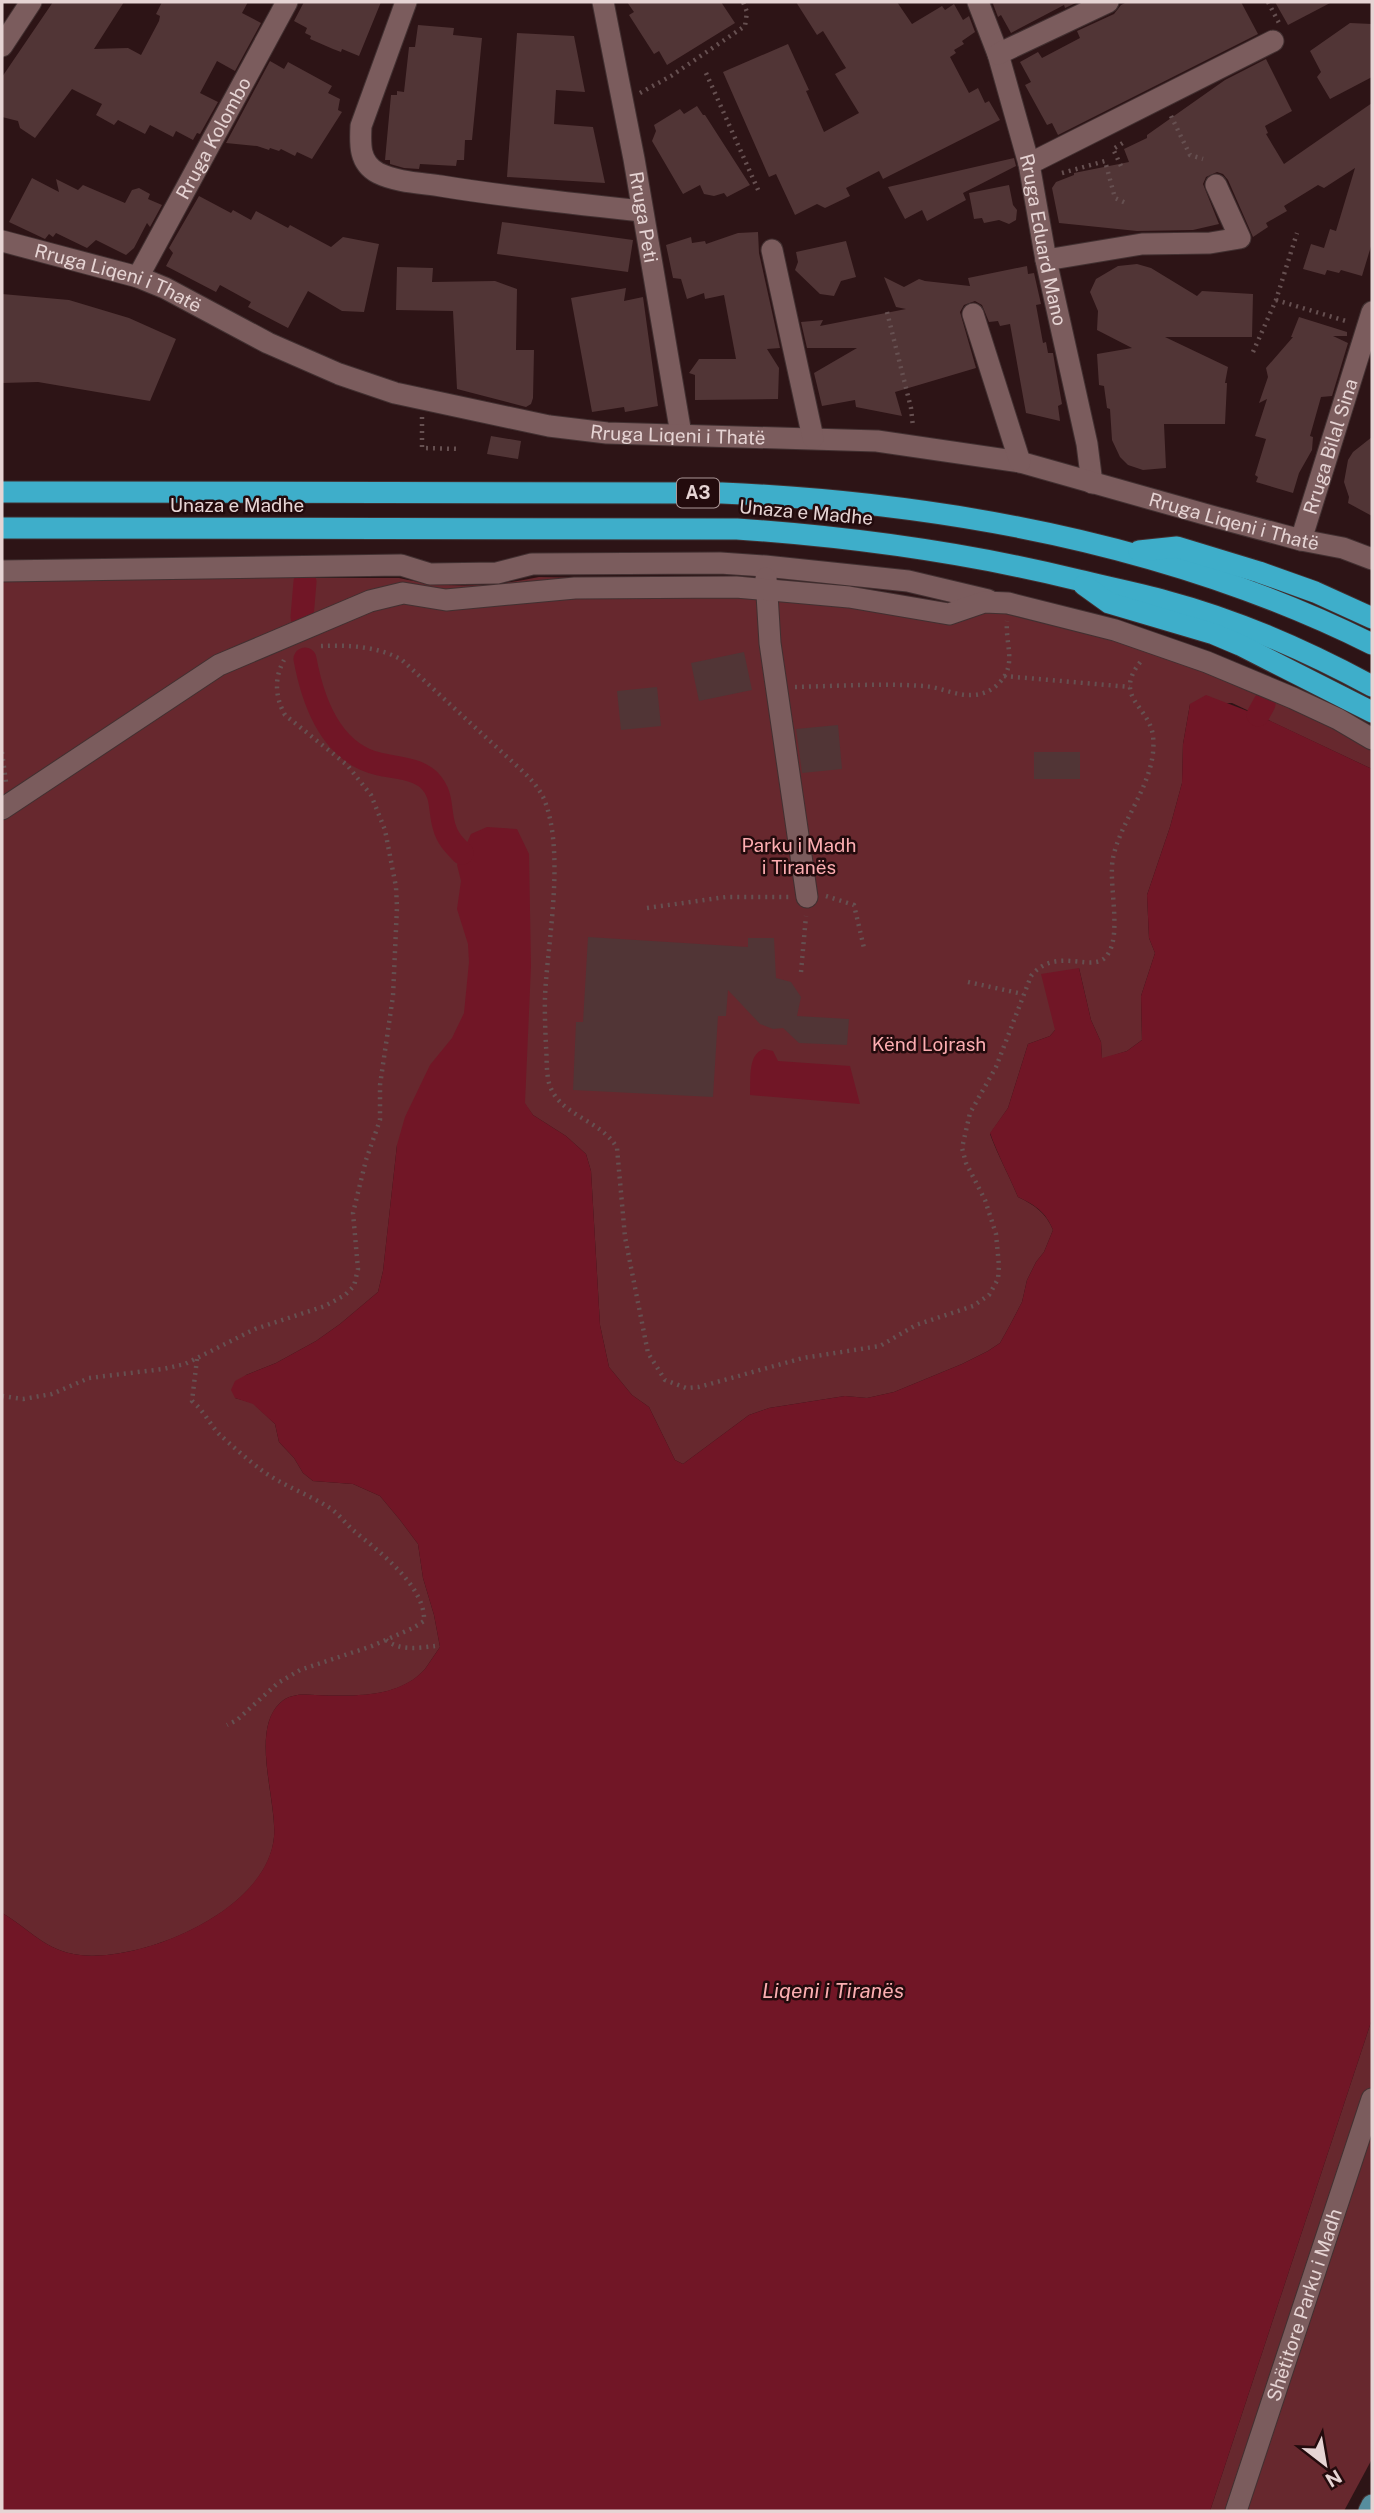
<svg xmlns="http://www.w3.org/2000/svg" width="1374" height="2513" font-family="'Public Sans',sans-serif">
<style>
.green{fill:#67282e}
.water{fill:#711626}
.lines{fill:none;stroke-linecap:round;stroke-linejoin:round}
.canal{stroke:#711626;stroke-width:23}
.building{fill:#513536}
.minor-casing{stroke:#423031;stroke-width:23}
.major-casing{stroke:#423031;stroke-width:23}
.highway-casing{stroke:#423031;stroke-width:23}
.path{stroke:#665051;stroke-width:4.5;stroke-dasharray:2 5;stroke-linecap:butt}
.minor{stroke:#7b5c5d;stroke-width:21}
.major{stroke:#568d9e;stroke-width:21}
.highway{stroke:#3eaeca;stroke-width:21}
.labels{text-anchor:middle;stroke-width:5;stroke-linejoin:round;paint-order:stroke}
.shield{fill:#230b0d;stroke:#ac9898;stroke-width:2}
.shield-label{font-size:18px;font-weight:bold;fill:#e6d4d4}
.street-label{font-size:19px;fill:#e6d4d4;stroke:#230b0d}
.park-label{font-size:19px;fill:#fcadb1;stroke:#230b0d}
.water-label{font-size:21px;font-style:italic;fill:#fcaeb1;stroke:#230b0d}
</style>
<rect width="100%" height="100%" fill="#2d1416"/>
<g class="green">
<path d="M 539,577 L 789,582 L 877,591 L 985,609 L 1157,650 L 1372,742 L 1372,769 L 1232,703 L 1190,704 L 1183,744 L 1182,783 L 1170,827 L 1147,895 L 1149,938 L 1155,953 L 1141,996 L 1142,1040 L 1127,1051 L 1102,1059 L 1101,1042 L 1091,1020 L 1079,968 L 1055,1030 L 1050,1036 L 1028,1044 L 1008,1108 L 990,1134 C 998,1156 1009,1175 1018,1197 C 1035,1205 1046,1213 1053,1230 L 1044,1252 L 1036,1262 L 1027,1280 L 1022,1302 L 1010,1325 L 1000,1343 L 988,1351 L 962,1364 L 894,1392 L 867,1398 L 845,1396 L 769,1408 L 749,1415 L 683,1464 L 675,1460 L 649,1407 L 632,1395 L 609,1367 L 600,1325 L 591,1171 L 586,1154 L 566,1136 L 533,1115 L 524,1103 L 397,1145 L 383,1271 L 378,1292 L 340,1324 L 316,1341 L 276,1363 L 246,1375 L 235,1398 L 253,1403 L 275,1424 L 279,1442 L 294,1458 L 303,1473 L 313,1481 L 353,1484 L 380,1496 L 400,1520 L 418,1544 L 423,1578 L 434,1615 L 440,1647 C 435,1654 430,1662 425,1669 C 399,1699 352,1696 315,1695 C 303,1694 289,1694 280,1703 C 250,1731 277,1801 274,1837 C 268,1910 144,1962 80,1955 C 45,1951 30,1929 2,1913 L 2,581 L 119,578 L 399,578 C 445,589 493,587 539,577 Z"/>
<polygon points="1372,2019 1372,2459 1344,2511 1210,2511"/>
</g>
<g class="water">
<path d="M 1206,695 L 1258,715 L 1372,769 L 1372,2019 L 1210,2511 L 2,2511 L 2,1913 C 30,1929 45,1951 80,1955 C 144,1962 267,1910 274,1837 C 277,1800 250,1731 280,1703 C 289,1694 303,1694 315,1695 C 351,1696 398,1699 425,1669 C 430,1662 435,1654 440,1647 L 434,1615 L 423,1578 L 418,1544 L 400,1520 L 380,1496 L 353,1484 L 313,1481 L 303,1473 L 294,1458 L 279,1442 L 275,1424 L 253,1404 L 235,1398 L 231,1390 L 235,1381 L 246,1375 L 276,1363 L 316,1341 L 340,1324 L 378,1292 L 383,1271 L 397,1145 L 405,1117 L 430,1065 L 452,1038 L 464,1013 L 469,962 L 468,944 L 457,909 L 461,881 L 457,865 L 471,834 L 487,827 L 517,829 L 529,854 L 530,911 L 531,966 L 525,1103 L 533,1115 L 566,1136 L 586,1154 L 591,1171 L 600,1325 L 609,1367 L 632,1395 L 649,1407 L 675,1460 L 683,1464 L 749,1415 L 769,1408 L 845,1396 L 867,1398 L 894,1392 L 962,1364 L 988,1351 L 1000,1343 L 1010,1325 L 1022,1302 L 1027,1280 L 1036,1262 L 1044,1252 L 1053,1230 C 1046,1212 1035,1205 1018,1197 C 1009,1175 998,1156 990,1133 L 1008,1108 L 1028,1044 L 1050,1036 L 1055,1030 L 1041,974 L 1079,968 L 1091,1020 L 1101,1042 L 1102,1058 L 1127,1051 L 1142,1040 L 1141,996 L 1155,953 L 1149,938 L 1147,895 L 1170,827 L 1182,783 L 1183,744 L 1190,704 Z"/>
<path d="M 764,1049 L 773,1051 L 778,1061 L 850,1066 L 860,1104 L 750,1095 C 751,1081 747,1054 764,1049 Z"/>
</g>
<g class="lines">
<g class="canal">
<polyline points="302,617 305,582"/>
<path d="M 305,659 C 313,702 331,753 379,764 C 396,768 417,768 430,781 C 443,795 439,809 444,826 C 447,838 454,845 462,853"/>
<polyline points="1258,715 1264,704"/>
</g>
</g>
<g class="building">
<polygon points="53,2 124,2 94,49 128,48 141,55 159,21 160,16 156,14 162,2 248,2 242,13 261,23 235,71 217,61 200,93 218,102 200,134 197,133 193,140 176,131 173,137 150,125 145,134 118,120 114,125 96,115 102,104 72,89 35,138 20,128 18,121 2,117 2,77"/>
<polygon points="304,2 381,2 359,56 342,49 341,52 333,49 310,39 311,36 305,33 307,28 294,21"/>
<polygon points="627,2 721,2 735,23 667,65 659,51 654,54 629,15 634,12"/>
<polygon points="796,2 897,2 912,24 942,6 945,10 954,4 963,20 969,16 975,32 962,41 964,44 954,50 956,53 950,57 969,93 978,88 985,103 989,101 1000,120 883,179 879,171 846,188 850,196 825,208 817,204 795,215 776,174 769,177 723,72 788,44 809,90 806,91 824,132 859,113 835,74 846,68 823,31 817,35"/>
<polygon points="994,2 1078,2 1065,8 1064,5 1011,33 1001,15 998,17 993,4"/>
<polygon points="1127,2 1241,2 1258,34 1058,135 1052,123 1047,125 1025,85 1031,82 1020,62 1038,52 1042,58 1080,38 1077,31 1114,14 1121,5"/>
<polygon points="1275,2 1332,2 1288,25"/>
<polygon points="1350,23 1372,24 1372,77 1330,99 1317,77 1321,72 1310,51"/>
<polygon points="418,25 454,28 453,35 482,38 472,140 465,140 464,160 457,160 456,166 420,164 419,169 404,168 390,164 390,160 385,160 391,95 397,95 397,91 404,92 409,47 415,47"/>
<polygon points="517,33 574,36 585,92 556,90 554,124 593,127 605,183 507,177"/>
<polygon points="1266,59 1292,111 1265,126 1268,133 1266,134 1284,164 1372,103 1372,243 1362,276 1341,270 1339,273 1327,270 1325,275 1303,269 1311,244 1324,248 1330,229 1336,231 1355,168 1324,188 1318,185 1284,206 1287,211 1266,223 1268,227 1253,237 1228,180 1223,174 1217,172 1206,177 1203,184 1219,224 1193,230 1137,231 1059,223 1052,188 1056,182 1074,175 1074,173 1129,162 1124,149 1147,138 1147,135 1225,80"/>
<polygon points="270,61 284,69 288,62 332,86 328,93 340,99 338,110 342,112 312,159 297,152 295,156 281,149 279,151 270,148 269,150 257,146 226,143"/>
<polygon points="697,106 703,115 705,115 750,185 727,197 724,193 714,196 704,194 700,185 683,194 652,141 656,131 654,125 680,109 684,114"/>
<polygon points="1014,158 1016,166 963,193 966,200 927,221 922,210 905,219 888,187"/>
<polygon points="32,178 59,192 56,179 78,190 83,185 125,203 132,190 139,188 150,194 148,199 162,205 150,227 147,223 134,248 126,255 96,240 87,248 56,233 53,237 49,234 45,239 9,222"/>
<polygon points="1009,185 1013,205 1017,210 1016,220 1009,224 999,220 984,223 982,218 974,219 969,193"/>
<polygon points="199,196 231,213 233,210 251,220 256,211 288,228 290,225 331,247 343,237 379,244 364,312 342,311 308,291 288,328 248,307 251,302 220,285 216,292 166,266 173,253 169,248"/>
<polygon points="502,222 633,240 628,272 497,254"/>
<polygon points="758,232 759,253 780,348 767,349 779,368 778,399 695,400 695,375 689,373 699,359 736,359 724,295 705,299 704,293 687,299 681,279 673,278 666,245 691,237 692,243 705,241 706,244 738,233"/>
<polygon points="846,241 856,277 841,281 834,296 820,294 795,270 798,262 796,252"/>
<polygon points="1137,264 1151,268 1197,296 1202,291 1253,294 1252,337 1165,337 1228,367 1225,383 1227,383 1225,424 1164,424 1166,468 1143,470 1128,465 1120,457 1112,440 1110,409 1107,408 1104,386 1099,385 1097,354 1132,348 1097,330 1098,311 1090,292 1096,279 1118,266"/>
<polygon points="1027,266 1028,274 1034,273 1041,304 1036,305 1043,343 1046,342 1048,353 1053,353 1055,365 1062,404 1058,406 1060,421 1026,413 1010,324 1000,326 998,321 989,322 982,305 975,301 964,305 960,312 976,368 895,392 902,416 856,407 855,400 822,406 814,373 857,348 807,348 801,322 823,320 820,326 906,309 896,307 884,277 904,287 919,279 925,281 970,286 968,278"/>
<polygon points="397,267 433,268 432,282 495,281 517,289 516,350 534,350 533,398 531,404 526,407 457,389 453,311 396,310"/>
<polygon points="626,288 624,301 643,297 658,406 625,412 624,407 592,412 571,298"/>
<polygon points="2,294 69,300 129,318 176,339 150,401 38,382 2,383"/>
<polygon points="1299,317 1347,332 1347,336 1333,336 1348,343 1332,396 1321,397 1310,436 1313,437 1312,450 1299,473 1293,493 1256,482 1258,477 1255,475 1266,439 1255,436 1267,399 1259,403 1268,377 1266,368 1293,337 1291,337"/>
<polygon points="491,436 521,441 518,459 487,454"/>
<polygon points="1372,437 1372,516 1348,503 1349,497 1344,482 1348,460 1353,452"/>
<polygon points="744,652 752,690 699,701 691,663"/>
<polygon points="657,687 661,726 621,730 617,691"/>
<polygon points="838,725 842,769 802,773 796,729"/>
<rect x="1034" y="752" width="46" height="27"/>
<polygon points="588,937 748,947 748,938 774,938 776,978 791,982 801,997 797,1016 849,1019 847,1045 799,1043 783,1028 773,1029 760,1024 728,990 726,1016 718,1016 713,1097 573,1090 576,1022 583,1022"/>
</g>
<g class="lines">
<defs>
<g id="minor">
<path d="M 406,2 L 361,126 C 360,144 359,163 378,173 C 396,182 421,183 441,186 C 507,197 575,204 642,211"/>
<path id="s1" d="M 603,2 L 634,159 L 681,434"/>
<path id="s2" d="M 978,2 L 998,54 L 1029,164 L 1046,260 L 1087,444 L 1092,483"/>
<polyline points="2,46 31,2"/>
<polyline points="998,54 1108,2"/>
<polyline points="1029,164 1273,41"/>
<path id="s3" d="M 2,241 L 138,277 L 165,288 L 268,343 L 339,374 L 395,393 L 549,426 L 607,433 L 877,441 L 1020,462 L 1215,517 L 1301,540 L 1343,548 L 1372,559"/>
<polyline points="772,250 813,438"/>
<polyline points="1046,260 1142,244 1210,243 1240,238 1216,185"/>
<path id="s4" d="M 138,277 L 287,2"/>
<polyline points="973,314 1020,462"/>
<path id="s5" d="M 1301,540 L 1372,312"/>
<polyline points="2,571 401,565 430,574 497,573 532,564 720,563 765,566 908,581 988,600"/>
<polyline points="766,578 770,643 807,897"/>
<polyline points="2,809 219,665 370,601 403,593 446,600 575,588 736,587 849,597 949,614 984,602 1008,603 1115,630 1207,662 1293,698 1338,719 1372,739"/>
<path id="s6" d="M 1236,2511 L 1372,2099"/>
</g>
<polyline id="major" points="1369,2511 1372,2505"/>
<g id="highway">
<path d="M 2,492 L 722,493 C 945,503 1171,544 1372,644"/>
<path d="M 2,528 L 737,529 C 854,537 964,552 1078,580 C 1107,587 1137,593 1166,601 C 1238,620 1307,651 1372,686"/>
<polyline points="1139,551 1177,547 1259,572 1315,592 1372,618"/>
<polyline points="1084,585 1109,603 1214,634 1240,645 1372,712"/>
</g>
</defs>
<use href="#minor" class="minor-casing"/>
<use href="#major" class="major-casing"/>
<use href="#highway" class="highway-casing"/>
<g class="path">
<polyline points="1268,2 1279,23"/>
<polyline points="706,73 759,192"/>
<polyline points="640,93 671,76 745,26 747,12 743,2"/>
<polyline points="1171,116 1190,155 1203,159"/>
<polyline points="1121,166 1113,149 1126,141"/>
<polyline points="1062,173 1105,161 1115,198 1128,204"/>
<polyline points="1276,300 1349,322"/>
<polyline points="887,312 911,408 913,427"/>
<polyline points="1253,352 1276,300 1297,233"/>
<polyline points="422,417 422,448 461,449"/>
<path d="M 321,646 C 348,645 378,646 402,660 L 517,766 C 528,776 538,786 544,799 C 564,848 550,929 546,981 C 544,1002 545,1024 546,1046 C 547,1058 546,1071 549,1083 C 558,1116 601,1119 617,1148 L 625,1237 L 648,1353 L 665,1380 L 686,1388 L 699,1387 L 803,1358 L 880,1346 L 916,1325 L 973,1306 L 989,1295 L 998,1279 L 999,1266 L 996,1234 L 985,1200 L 966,1163 L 962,1148 L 970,1113 L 996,1067 L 1031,976 C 1057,944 1095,976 1108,954 C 1122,933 1108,883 1113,858 C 1121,818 1158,780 1153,736 C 1149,705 1111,697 1142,660"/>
<polyline points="1004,676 1130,687"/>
<path d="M 795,687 C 838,686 882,683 924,686 C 940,687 956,696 972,695 C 983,695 993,690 1000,682 C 1017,664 1005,644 1007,621"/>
<polyline points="2,752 6,782"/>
<polyline points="826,896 854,905 864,948"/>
<polyline points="647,908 726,897 789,897"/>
<polyline points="801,972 806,916"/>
<polyline points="968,982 1023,994"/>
<path d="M 197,1359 L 192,1401 C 204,1411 209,1423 219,1434 C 230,1444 248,1460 260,1469 C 281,1485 308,1494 330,1508 C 339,1514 345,1523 353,1530 C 377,1550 426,1586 424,1621 L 413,1628 L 372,1646 L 300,1670 L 278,1683 L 237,1720 L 227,1725"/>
<path d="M 2,1396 L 23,1399 L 52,1394 L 89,1378 L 163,1369 L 185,1364 L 255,1329 L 325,1306 L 345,1295 L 354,1286 L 358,1269 L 353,1213 L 366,1160 L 380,1120 L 380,1085 L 393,996 L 397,907 L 396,887 L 385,830 L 371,795 L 347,765 L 285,715 C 275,697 274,678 284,660"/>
<path d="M 386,1640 C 400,1651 418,1648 435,1646"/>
</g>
<use href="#minor" class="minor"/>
<use href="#major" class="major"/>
<use href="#highway" class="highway"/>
</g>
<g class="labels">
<rect class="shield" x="677" y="478.5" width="42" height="29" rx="5"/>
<g class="shield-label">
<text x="698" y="499">A3</text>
</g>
<g class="street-label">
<text dy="7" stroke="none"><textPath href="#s4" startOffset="158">Rruga Kolombo</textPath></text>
<text dy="7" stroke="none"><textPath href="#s1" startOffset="219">Rruga Peti</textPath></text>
<text dy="7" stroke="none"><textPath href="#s2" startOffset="247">Rruga Eduard Mano</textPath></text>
<text dy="7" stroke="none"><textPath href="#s3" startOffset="122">Rruga Liqeni i Thatë</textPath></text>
<text dy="7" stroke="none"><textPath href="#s3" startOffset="710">Rruga Liqeni i Thatë</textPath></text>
<text dy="7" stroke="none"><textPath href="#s5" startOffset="98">Rruga Bilal Sina</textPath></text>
<text x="237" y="512">Unaza e Madhe</text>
<text transform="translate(806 512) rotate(5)" y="7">Unaza e Madhe</text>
<text dy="7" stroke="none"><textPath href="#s3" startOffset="1276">Rruga Liqeni i Thatë</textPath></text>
<text dy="7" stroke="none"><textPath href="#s6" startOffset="217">Shëtitore Parku i Madh</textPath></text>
</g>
<g class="park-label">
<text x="799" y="852">Parku i Madh<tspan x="799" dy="22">i Tiranës</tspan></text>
<text x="929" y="1051">Kënd Lojrash</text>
</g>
<g class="water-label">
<text x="833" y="1998">Liqeni i Tiranës</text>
</g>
</g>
<rect width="1374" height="2513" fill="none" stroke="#e6d4d4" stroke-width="7"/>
<g transform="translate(1325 2464) rotate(149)" stroke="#230b0d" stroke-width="5" paint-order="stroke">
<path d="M0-5L12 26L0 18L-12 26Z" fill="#e6d4d4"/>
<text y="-10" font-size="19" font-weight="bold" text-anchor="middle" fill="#e6d4d4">N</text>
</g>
</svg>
